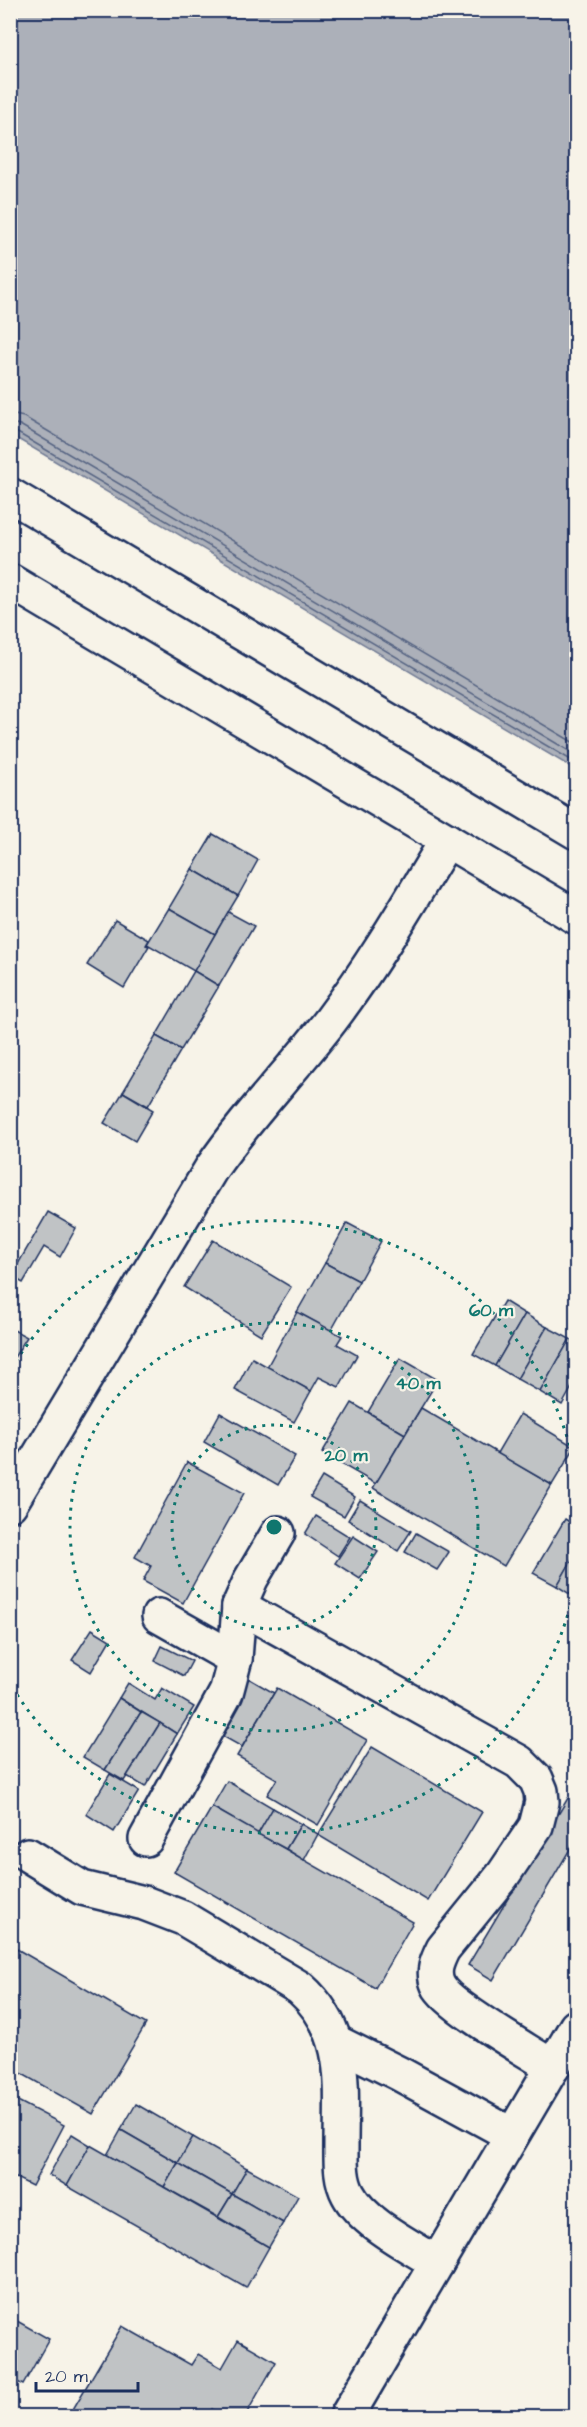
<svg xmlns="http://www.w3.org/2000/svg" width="587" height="2427" font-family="'Architects Daughter',sans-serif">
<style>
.water{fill:#acb0b9;stroke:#727c95;stroke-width:1.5}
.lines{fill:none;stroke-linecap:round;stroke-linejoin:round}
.shore{stroke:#556382;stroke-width:1.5}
.building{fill:#c0c3c5;stroke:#1b2f5e;stroke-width:1.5}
.minor-casing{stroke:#1b2f5e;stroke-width:38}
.minor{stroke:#f7f3e8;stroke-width:33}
.ring{fill:none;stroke:#0f766e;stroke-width:3;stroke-dasharray:3 6}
.centre{fill:#0f766e;stroke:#f7f3e8;stroke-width:3}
.ring-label{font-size:18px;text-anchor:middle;font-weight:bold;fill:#0f766e;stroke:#f7f3e8;stroke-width:4.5;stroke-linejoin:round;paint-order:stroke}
</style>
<rect width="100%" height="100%" fill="#f7f3e8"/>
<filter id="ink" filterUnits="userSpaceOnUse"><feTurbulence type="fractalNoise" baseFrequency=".0167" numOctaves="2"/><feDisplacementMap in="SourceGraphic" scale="12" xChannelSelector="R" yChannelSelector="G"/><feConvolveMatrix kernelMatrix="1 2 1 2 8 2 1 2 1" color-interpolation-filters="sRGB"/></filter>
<g filter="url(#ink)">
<polygon class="water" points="11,10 576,11 576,770 11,435"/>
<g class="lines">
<g class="shore">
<polyline points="10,414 24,417 576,744"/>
<polyline points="10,423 20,425 576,755"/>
<polyline points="10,431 16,432 576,763"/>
</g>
</g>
<g class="building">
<polygon points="213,834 258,860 238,896 192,869"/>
<polygon points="192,869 238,896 215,934 169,908"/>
<polygon points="169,908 215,934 194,971 147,944"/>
<polygon points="228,912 254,926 219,986 194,971"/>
<polygon points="115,920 149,940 146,945 149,946 124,988 87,965"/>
<polygon points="194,971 219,986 181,1050 156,1036"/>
<polygon points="156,1036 181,1050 148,1106 123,1092"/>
<polygon points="123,1092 153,1110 135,1141 104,1123"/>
<polygon points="48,1212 76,1228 60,1257 44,1247 23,1283 11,1276"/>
<polygon points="347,1223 381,1241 359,1281 325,1263"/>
<polygon points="213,1240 291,1287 261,1335 184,1287"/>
<polygon points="325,1263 359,1281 331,1331 297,1312"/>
<polygon points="504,1301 525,1314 495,1366 473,1354"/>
<polygon points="297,1312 342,1336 337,1344 357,1355 339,1387 319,1377 311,1391 267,1367"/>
<polygon points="525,1314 547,1327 517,1379 495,1366"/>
<polygon points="547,1327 570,1339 540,1392 517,1379"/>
<polygon points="10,1328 27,1337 10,1364"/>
<polygon points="570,1339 576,1343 576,1380 562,1405 540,1392"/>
<polygon points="252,1358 311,1391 294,1422 235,1390"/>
<polygon points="400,1358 438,1380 405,1434 368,1412"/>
<polygon points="352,1403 405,1434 376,1484 322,1453"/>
<polygon points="421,1408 552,1485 504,1566 373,1488"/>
<polygon points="220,1413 295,1456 278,1485 204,1442"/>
<polygon points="520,1414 575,1447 552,1485 497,1453"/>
<polygon points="187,1462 244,1493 183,1603 143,1581 151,1566 135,1557"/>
<polygon points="322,1477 355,1497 344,1516 310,1497"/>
<polygon points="360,1500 411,1531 398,1551 348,1520"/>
<polygon points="316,1516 350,1537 338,1556 305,1534"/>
<polygon points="565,1519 576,1526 576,1553 557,1586 533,1573"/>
<polygon points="416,1533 449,1552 437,1570 405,1552"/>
<polygon points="353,1536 378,1552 360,1579 335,1563"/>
<polygon points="576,1553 576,1598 557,1586"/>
<polygon points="92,1629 110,1640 91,1672 72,1660"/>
<polygon points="162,1646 192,1661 184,1676 155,1661"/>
<polygon points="248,1678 274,1693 242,1747 217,1733"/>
<polygon points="128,1683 155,1700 162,1688 194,1707 177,1734 119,1698"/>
<polygon points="277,1688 367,1740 318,1825 267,1795 277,1779 237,1756"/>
<polygon points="119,1698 141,1712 105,1770 83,1757"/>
<polygon points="141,1712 160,1723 124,1781 105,1770"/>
<polygon points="160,1723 177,1734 145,1787 127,1776"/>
<polygon points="372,1747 482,1812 428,1901 318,1835"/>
<polygon points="110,1774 139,1791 114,1832 86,1814"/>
<polygon points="227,1781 273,1808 258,1834 212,1807"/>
<polygon points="568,1798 576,1803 576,1839 493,1980 468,1965"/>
<polygon points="212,1807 413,1922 375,1988 174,1872"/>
<polygon points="273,1808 301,1824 286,1849 258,1834"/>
<polygon points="301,1824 318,1834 304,1860 286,1849"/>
<polygon points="10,1945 146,2024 93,2114 10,2067"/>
<polygon points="10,2097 64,2125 32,2186 10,2175"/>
<polygon points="136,2104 193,2137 178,2163 121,2130"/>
<polygon points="121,2130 178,2163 164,2187 107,2155"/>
<polygon points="72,2134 90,2145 67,2186 49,2175"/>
<polygon points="193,2137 247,2168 232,2194 178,2163"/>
<polygon points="90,2145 269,2247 246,2288 67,2186"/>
<polygon points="178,2163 232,2194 218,2217 164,2187"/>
<polygon points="247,2168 298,2196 283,2223 232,2194"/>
<polygon points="232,2194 283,2223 269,2247 218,2217"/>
<polygon points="10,2317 49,2339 23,2385 10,2378"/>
<polygon points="122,2326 191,2365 198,2354 222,2368 238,2340 276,2362 245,2416 225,2416 212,2409 207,2416 69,2416"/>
</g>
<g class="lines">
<defs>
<g id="minor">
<polyline points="10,495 576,832"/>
<polyline points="10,581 576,917"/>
<path d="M 10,1504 L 211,1169 C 247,1116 292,1071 331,1020 C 374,963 410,901 447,840"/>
<path d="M 239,1606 L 519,1762 L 536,1779 L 541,1791 L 542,1802 L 536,1826 L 503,1875 L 443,1949 C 437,1961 432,1972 438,1985 C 447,2005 530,2052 553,2067"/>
<polyline points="159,1616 235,1659"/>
<polyline points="146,1839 226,1693 235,1659 239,1606 251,1579 278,1533"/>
<path d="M 28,1855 L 82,1888 L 144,1903 L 183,1918 L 300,1988 C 349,2031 341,2086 341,2145 C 341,2161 340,2179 348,2194 C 363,2223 410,2246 437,2263"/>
<polyline points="336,2042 400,2074 512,2135"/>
<polyline points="347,2416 576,2027"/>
</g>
</defs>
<use href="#minor" class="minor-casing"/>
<use href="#minor" class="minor"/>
</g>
</g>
<g class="ring">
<circle cx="274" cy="1527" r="102"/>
<circle cx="274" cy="1527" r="204"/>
<path d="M576 1580A307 307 0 0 1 11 1685M11 1369A307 307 0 0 1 576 1474"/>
</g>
<circle cx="274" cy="1527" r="9" class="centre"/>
<g class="ring-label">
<text x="491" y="1316">60 m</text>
<text x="418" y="1389">40 m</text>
<text x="346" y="1461">20 m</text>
</g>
<rect width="587" height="2427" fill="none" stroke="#f7f3e8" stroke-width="36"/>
<rect x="18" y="18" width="551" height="2391" fill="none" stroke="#1b2f5e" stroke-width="2" filter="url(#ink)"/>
<path d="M36 2382v9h102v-9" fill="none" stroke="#1b2f5e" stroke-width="3"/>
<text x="45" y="2382" font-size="18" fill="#1b2f5e" stroke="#f7f3e8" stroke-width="4.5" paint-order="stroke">20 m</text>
</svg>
